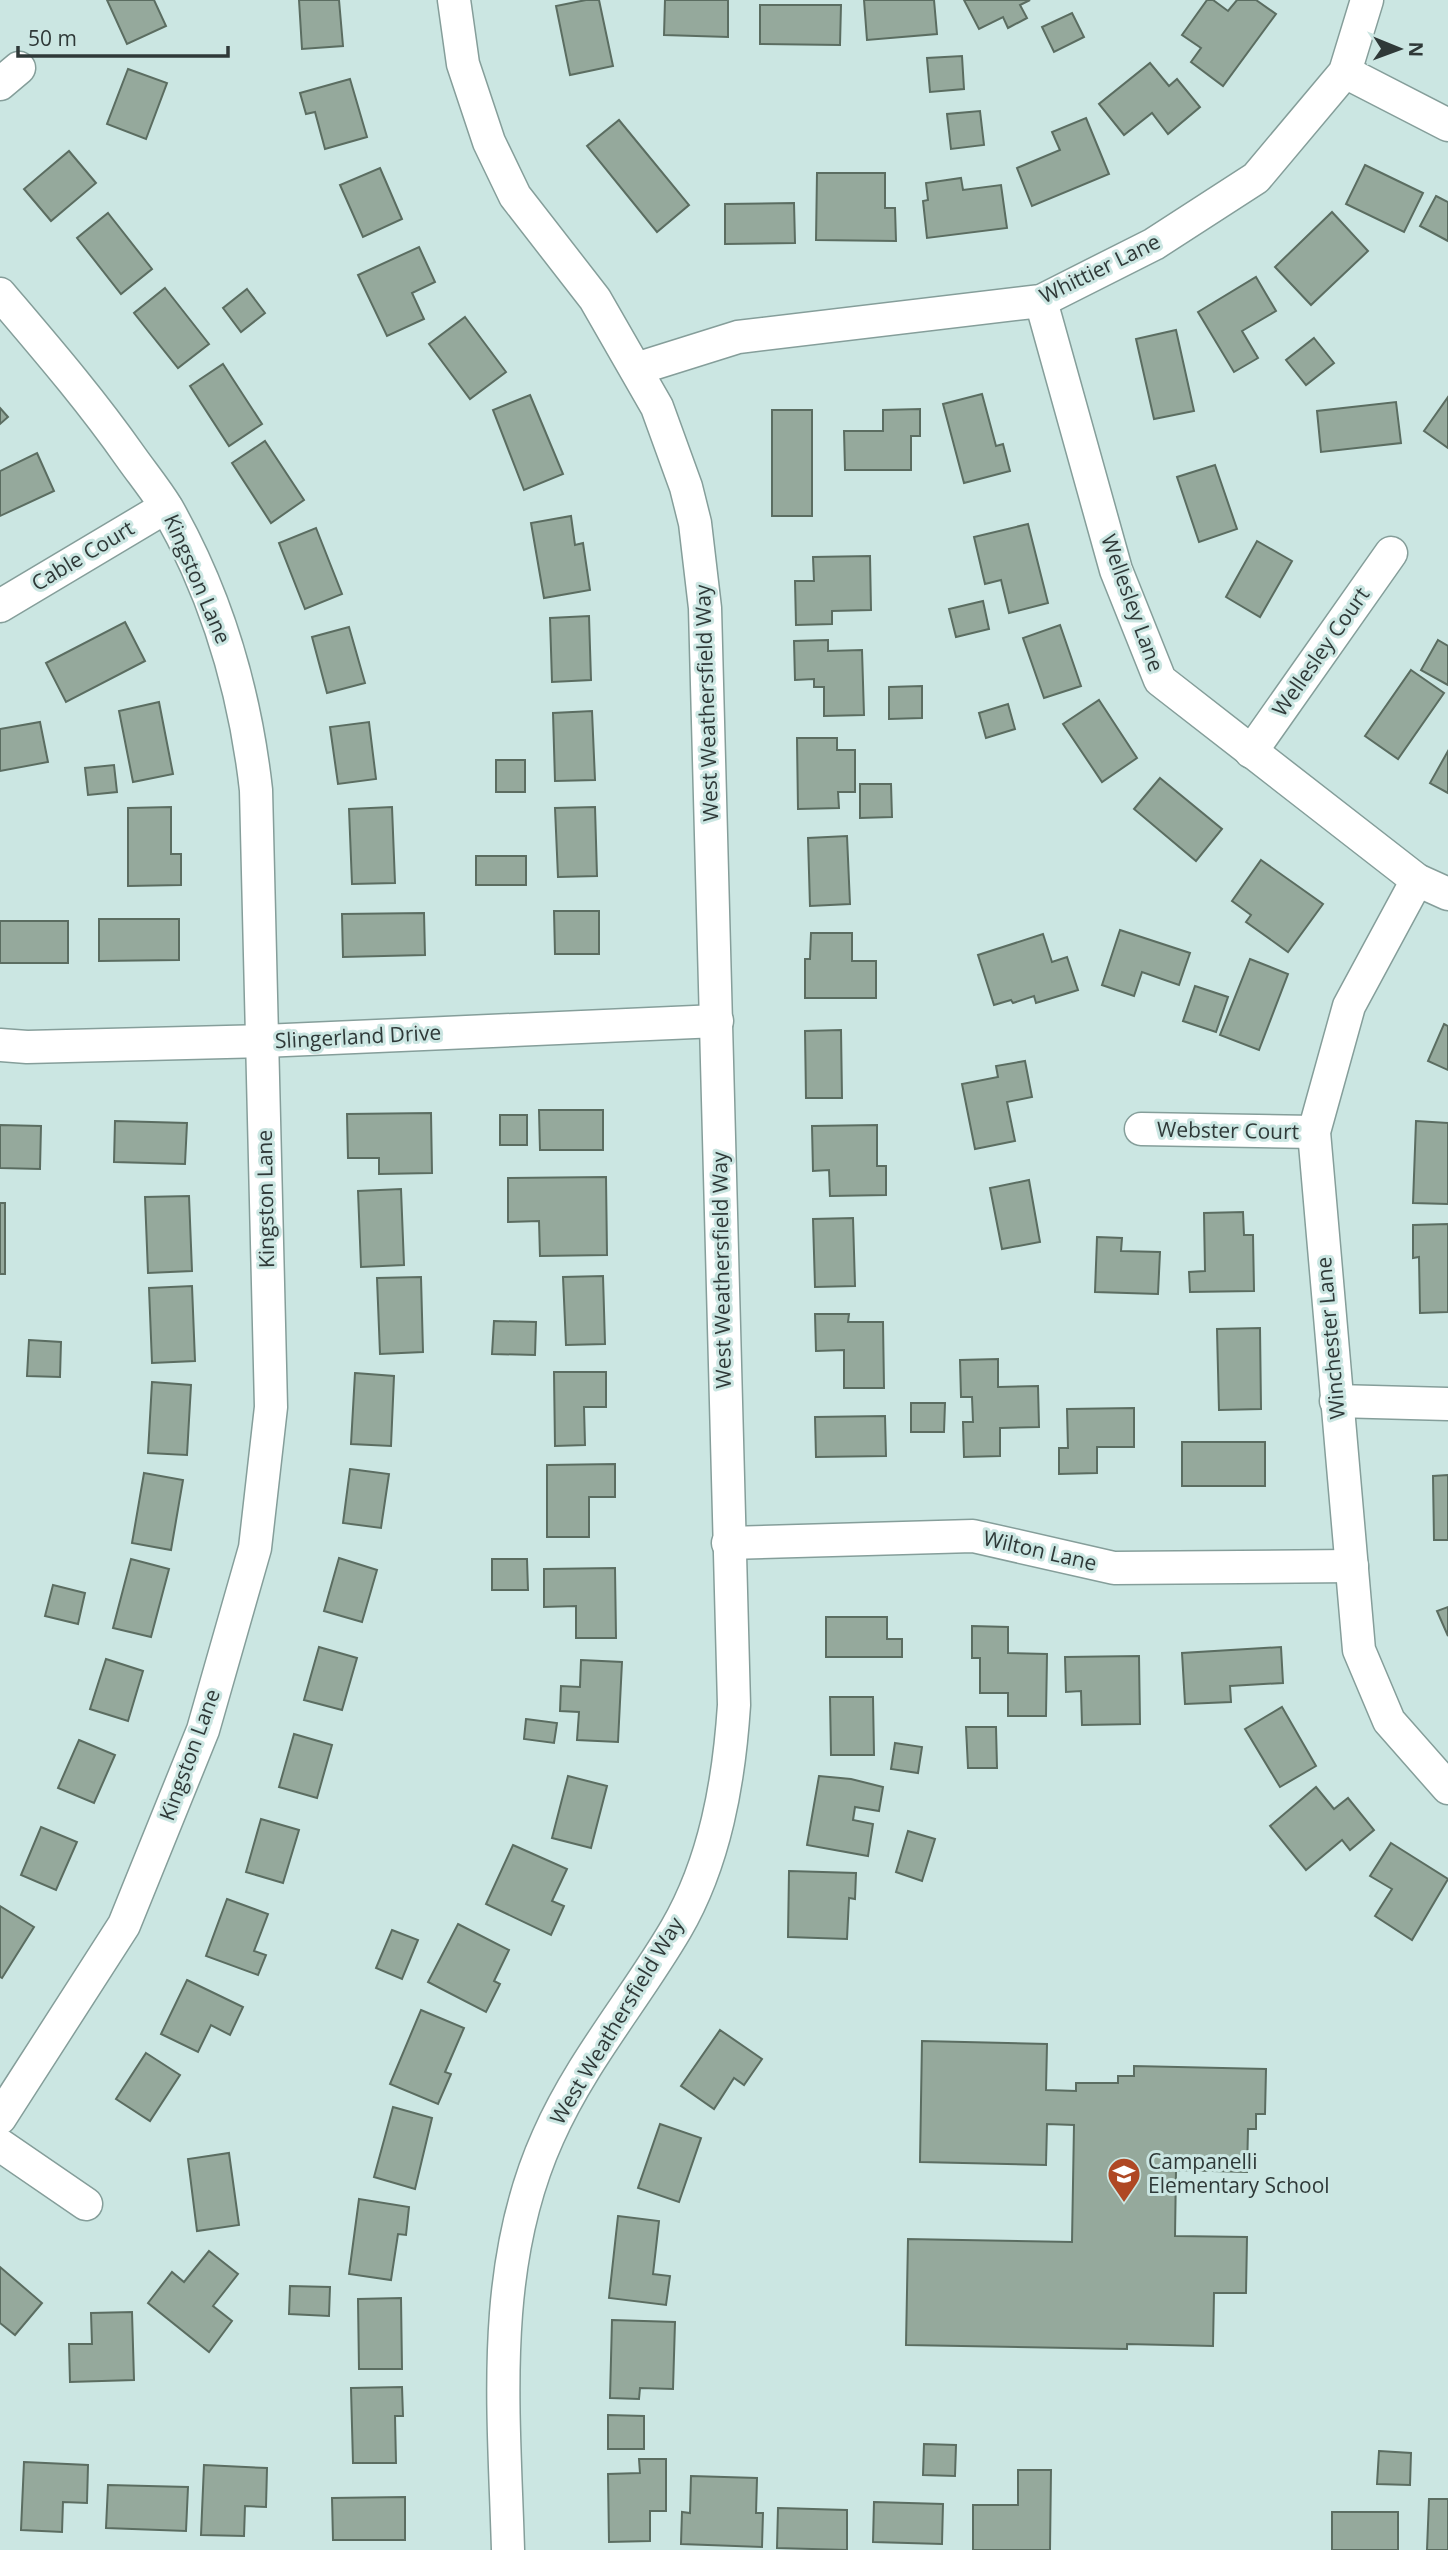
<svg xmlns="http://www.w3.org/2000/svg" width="1448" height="2550" font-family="'Open Sans',sans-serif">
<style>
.building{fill:#95a99c;stroke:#5b6d61;stroke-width:2}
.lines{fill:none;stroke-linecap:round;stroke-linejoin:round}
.minor-casing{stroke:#859e9a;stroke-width:35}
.minor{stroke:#fff;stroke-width:32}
.labels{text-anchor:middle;stroke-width:6;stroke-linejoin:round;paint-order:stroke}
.street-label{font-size:21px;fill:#2f3938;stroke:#cbe6e2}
.poi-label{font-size:21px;fill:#2f3938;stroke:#cbe6e2;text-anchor:start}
</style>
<rect width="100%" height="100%" fill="#cbe6e2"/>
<g class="building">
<polygon points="107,0 154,0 166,26 127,44"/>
<polygon points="299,0 339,0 343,46 302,49"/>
<polygon points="586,0 599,0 613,66 570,75 556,6"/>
<polygon points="665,0 728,0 728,37 664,35"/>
<polygon points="864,0 934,0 937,34 867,40"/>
<polygon points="964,0 1030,0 1020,5 1027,18 1008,28 1003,17 979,29"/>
<polygon points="1207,0 1213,0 1228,11 1237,0 1256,0 1276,14 1223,86 1191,62 1201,48 1182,35"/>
<polygon points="760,5 841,5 840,45 760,44"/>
<polygon points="1072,13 1084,37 1054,52 1042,27"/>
<polygon points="962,56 964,89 930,92 927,58"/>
<polygon points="1150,63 1169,86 1177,79 1200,107 1168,134 1152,113 1124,135 1099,104"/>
<polygon points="128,69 167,83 146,139 107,124"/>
<polygon points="350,79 367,137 325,149 315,112 306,114 300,93"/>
<polygon points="980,111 984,145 951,149 947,114"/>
<polygon points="1086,118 1109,174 1032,206 1017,168 1060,150 1052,132"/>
<polygon points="619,120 689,205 657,232 587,146"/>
<polygon points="69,151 96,183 51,221 24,189"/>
<polygon points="1365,165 1423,193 1404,232 1346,204"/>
<polygon points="380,168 402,219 363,237 340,185"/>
<polygon points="817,173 885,173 885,208 895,208 896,241 816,240"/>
<polygon points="961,178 963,190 1001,185 1007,228 927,238 923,201 928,200 926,183"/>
<polygon points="1436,196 1448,202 1448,241 1420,226"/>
<polygon points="794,203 795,243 725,244 725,204"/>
<polygon points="1332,212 1368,251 1311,305 1275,267"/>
<polygon points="108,213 152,269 121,294 77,238"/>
<polygon points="419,247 435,282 412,293 424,319 387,336 358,275"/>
<polygon points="1256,277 1276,311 1242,331 1258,358 1234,372 1198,312"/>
<polygon points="165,288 209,344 178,368 134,313"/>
<polygon points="247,289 265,313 241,332 223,308"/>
<polygon points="465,317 506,372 470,399 429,344"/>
<polygon points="1176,330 1194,411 1154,419 1136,339"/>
<polygon points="1314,338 1334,363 1306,385 1286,360"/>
<polygon points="223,364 262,424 229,446 190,386"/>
<polygon points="982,394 996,446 1003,444 1010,471 964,483 943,404"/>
<polygon points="530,395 563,474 524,490 493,410"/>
<polygon points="1448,397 1448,448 1424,431"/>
<polygon points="1396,402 1401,443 1321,452 1317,411"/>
<polygon points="0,408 8,417 0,424"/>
<polygon points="920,409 920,436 911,436 911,470 845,470 844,431 883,431 883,410"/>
<rect x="772" y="410" width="40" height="106"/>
<polygon points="265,441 304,500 271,523 232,463"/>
<polygon points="37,453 54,491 0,516 0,471"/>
<polygon points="1215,465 1237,529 1199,542 1177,477"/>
<polygon points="571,516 575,545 583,543 590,590 544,598 531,523"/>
<polygon points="1028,524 1048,603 1009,613 1001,580 985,584 974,537"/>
<polygon points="316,528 342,594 305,609 279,543"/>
<polygon points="1257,541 1292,561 1260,617 1226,597"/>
<polygon points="870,556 871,610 832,611 832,624 796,625 795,581 814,581 813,557"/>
<polygon points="983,601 989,629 956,637 949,609"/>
<polygon points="589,616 591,680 552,682 550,618"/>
<polygon points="125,622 145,661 66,702 46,663"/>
<polygon points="1060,625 1081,686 1044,698 1023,638"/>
<polygon points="349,627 365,683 327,693 312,637"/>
<polygon points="828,640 828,651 862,650 864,715 824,716 824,687 814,687 814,679 795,680 794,641"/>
<polygon points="1438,640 1448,646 1448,685 1421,670"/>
<polygon points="1411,670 1444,693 1398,759 1365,736"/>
<polygon points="922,686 922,718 889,719 889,687"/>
<polygon points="1099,700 1137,758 1102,782 1063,724"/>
<polygon points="159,702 173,774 133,782 119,711"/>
<polygon points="1008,704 1015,729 986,738 979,713"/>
<polygon points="592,711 595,780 555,781 553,713"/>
<polygon points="40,722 48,762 0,771 0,729"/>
<polygon points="369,722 376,779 338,784 330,727"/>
<polygon points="797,738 837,738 837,750 855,750 855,792 838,792 839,808 798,809"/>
<polygon points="1448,751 1448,793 1430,783"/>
<rect x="496" y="760" width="29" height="32"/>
<polygon points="114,765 117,792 88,795 85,768"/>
<polygon points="1160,778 1222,829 1196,861 1134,809"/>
<polygon points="860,784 891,784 892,817 860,818"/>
<polygon points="171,807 171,854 181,854 181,885 128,886 128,808"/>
<polygon points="392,807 395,883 352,884 349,809"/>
<polygon points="595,807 597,876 558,877 555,808"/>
<polygon points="847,836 850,904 810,906 808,838"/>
<rect x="476" y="856" width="50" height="29"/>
<polygon points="1261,860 1323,904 1288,952 1246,922 1251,915 1232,901"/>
<polygon points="554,911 599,911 599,954 555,954"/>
<polygon points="424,913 425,955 343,957 342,914"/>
<polygon points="99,919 179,919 179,960 99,961"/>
<rect x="0" y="921" width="68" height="42"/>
<polygon points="1120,930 1190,953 1179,985 1142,972 1134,996 1102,985"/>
<polygon points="811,933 852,933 852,961 876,961 876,998 805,998 805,959 810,959"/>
<polygon points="1043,934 1052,962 1067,957 1078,990 1036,1003 1034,996 1013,1003 1011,1000 994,1005 978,955"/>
<polygon points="1250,959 1288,974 1259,1050 1220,1035"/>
<polygon points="1195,986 1228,997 1216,1032 1183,1021"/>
<polygon points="1444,1024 1448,1026 1448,1070 1428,1061"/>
<polygon points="841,1030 842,1098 806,1098 805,1031"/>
<polygon points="1025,1061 1032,1097 1007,1102 1015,1141 975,1149 962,1084 998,1077 996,1066"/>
<polygon points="539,1110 603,1110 603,1150 540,1150"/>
<polygon points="431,1113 432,1173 379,1174 379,1158 348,1158 347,1114"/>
<rect x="500" y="1115" width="27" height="30"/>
<polygon points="115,1121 187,1123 185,1164 114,1162"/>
<polygon points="1416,1121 1448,1123 1448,1204 1413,1203"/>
<polygon points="0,1125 41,1126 40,1169 0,1168"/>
<polygon points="877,1125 877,1166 886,1166 886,1195 830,1196 829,1170 813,1171 812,1126"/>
<polygon points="606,1177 607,1255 540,1256 539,1221 508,1222 508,1178"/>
<polygon points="1029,1180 1040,1242 1002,1249 990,1188"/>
<polygon points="401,1189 404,1265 361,1267 358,1191"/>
<polygon points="189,1196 192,1271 148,1273 145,1197"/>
<rect x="0" y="1203" width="5" height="71"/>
<polygon points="1243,1212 1244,1235 1253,1235 1254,1291 1190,1292 1189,1272 1205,1271 1204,1213"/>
<polygon points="853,1218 855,1286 815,1287 813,1219"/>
<polygon points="1448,1224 1448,1312 1420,1313 1419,1257 1413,1258 1413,1225"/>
<polygon points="1097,1237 1122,1238 1121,1251 1160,1252 1158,1294 1095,1292"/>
<polygon points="603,1276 605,1344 566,1345 563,1277"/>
<polygon points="421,1277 423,1352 380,1354 377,1278"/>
<polygon points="192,1286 195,1361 152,1363 149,1288"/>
<polygon points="815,1314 849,1314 848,1322 883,1322 884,1388 844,1388 844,1350 816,1351"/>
<polygon points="494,1321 536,1322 535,1355 492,1354"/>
<polygon points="1260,1328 1261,1409 1219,1410 1217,1329"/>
<polygon points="29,1340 61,1342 60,1377 27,1376"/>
<polygon points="998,1359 998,1387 1038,1386 1039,1427 1000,1428 1000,1456 964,1457 963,1422 973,1422 972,1397 961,1397 960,1360"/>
<polygon points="554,1372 606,1372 606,1407 584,1407 585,1445 555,1446"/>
<polygon points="355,1373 394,1376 391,1446 351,1444"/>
<polygon points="152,1382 191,1385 187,1455 148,1453"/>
<polygon points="911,1403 945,1403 944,1432 911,1432"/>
<polygon points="1134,1408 1134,1447 1097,1447 1097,1473 1059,1474 1059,1448 1068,1448 1067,1409"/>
<polygon points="885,1416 886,1456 816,1457 815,1417"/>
<rect x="1182" y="1442" width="83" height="44"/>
<polygon points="615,1464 615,1497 589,1497 589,1537 547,1537 547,1465"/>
<polygon points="350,1469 389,1474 381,1528 343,1523"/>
<polygon points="144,1473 183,1480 171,1550 132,1543"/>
<polygon points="1448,1475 1448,1540 1434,1540 1433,1476"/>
<polygon points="339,1558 377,1570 362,1622 324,1611"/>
<polygon points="131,1559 169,1569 151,1637 113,1628"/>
<polygon points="492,1559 527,1559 528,1590 492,1590"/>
<polygon points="615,1568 616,1638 576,1638 576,1606 544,1607 544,1569"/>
<polygon points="53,1585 85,1593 78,1624 45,1616"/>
<polygon points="1448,1607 1448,1636 1437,1611"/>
<polygon points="826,1617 887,1617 887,1639 902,1639 902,1657 826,1657"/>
<polygon points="972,1626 1008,1627 1008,1653 1047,1654 1046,1716 1008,1716 1008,1693 980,1693 980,1658 972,1658"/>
<polygon points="319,1647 357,1658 342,1710 304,1700"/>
<polygon points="1281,1647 1283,1683 1230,1686 1231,1702 1185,1704 1182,1653"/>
<polygon points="1139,1656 1140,1724 1082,1725 1081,1691 1066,1692 1065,1657"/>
<polygon points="106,1659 143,1671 128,1721 90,1709"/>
<polygon points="581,1660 622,1662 618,1742 577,1740 579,1712 560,1711 561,1686 580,1687"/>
<polygon points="830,1697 873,1697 874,1755 831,1755"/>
<polygon points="1282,1707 1316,1766 1280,1787 1245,1729"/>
<polygon points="526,1719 557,1723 554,1743 524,1739"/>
<polygon points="966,1727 996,1727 997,1768 968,1768"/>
<polygon points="294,1734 332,1745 317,1798 279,1787"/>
<polygon points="79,1740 115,1755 94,1803 58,1788"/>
<polygon points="895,1743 922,1747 918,1773 891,1769"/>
<polygon points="568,1776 607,1786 591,1848 552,1838"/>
<polygon points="819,1776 851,1779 883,1787 879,1811 855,1807 853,1820 873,1824 868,1856 807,1845"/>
<polygon points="1316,1787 1334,1809 1348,1798 1374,1830 1350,1850 1342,1840 1306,1870 1270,1826"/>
<polygon points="261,1819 299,1830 283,1883 246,1872"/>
<polygon points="41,1827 77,1842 56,1890 21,1875"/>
<polygon points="908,1831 935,1839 922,1881 896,1872"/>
<polygon points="1391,1843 1448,1879 1412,1940 1375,1916 1392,1889 1370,1876"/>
<polygon points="513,1845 567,1869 552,1901 564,1906 551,1935 486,1904"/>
<polygon points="789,1871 856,1873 855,1899 849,1898 847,1939 788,1937"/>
<polygon points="227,1899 268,1914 254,1951 266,1955 258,1975 206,1956"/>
<polygon points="0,1906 34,1927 2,1978 0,1977"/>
<polygon points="458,1924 509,1950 494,1981 500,1984 486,2012 428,1982"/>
<polygon points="392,1930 418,1940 402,1979 376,1968"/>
<polygon points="187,1980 243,2007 230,2035 211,2025 198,2052 161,2034"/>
<polygon points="421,2010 464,2028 445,2072 451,2074 438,2104 390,2084"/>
<polygon points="720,2030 762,2059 744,2085 734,2078 714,2109 681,2086"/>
<polygon points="922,2041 1047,2044 1046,2090 1076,2091 1076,2083 1118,2083 1118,2076 1134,2076 1134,2066 1266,2069 1265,2114 1256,2114 1256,2129 1248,2129 1247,2172 1176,2170 1175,2236 1247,2237 1246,2293 1214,2293 1213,2346 1127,2344 1127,2349 906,2345 908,2239 1072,2242 1074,2125 1047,2124 1046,2165 920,2162"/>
<polygon points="146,2053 180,2075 150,2121 116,2099"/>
<polygon points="393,2107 432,2118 415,2189 374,2177"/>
<polygon points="660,2124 701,2138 679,2202 638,2188"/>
<polygon points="229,2153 239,2225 197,2231 188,2159"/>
<polygon points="359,2199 409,2207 406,2235 398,2234 391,2280 349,2274"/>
<polygon points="618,2216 659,2221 653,2274 670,2276 666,2305 609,2298"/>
<polygon points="209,2251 238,2274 213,2306 232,2321 209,2352 148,2303 172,2272 184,2282"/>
<polygon points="0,2267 42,2303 15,2335 0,2323"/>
<polygon points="290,2286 330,2287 329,2316 289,2314"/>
<polygon points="401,2298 402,2369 359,2369 358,2299"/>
<polygon points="132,2312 134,2380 70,2382 69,2344 92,2344 91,2313"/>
<polygon points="612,2320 675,2322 673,2389 640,2388 639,2399 610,2398"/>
<polygon points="402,2387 403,2416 395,2416 396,2463 353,2463 351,2388"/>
<polygon points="608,2415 644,2416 644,2449 608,2449"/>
<polygon points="924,2444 956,2445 955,2476 923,2475"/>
<polygon points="1379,2451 1411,2453 1410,2485 1377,2484"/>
<polygon points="639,2459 666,2459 666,2511 650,2511 650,2541 609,2542 608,2474 640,2473"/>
<polygon points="24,2462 88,2465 87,2503 63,2502 62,2532 21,2530"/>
<polygon points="204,2465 267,2468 266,2507 245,2506 244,2536 201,2535"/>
<polygon points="1018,2470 1051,2470 1050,2550 973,2550 973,2505 1018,2505"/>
<polygon points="691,2476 757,2478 756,2513 763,2513 762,2547 681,2544 682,2512 690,2513"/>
<polygon points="108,2485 188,2487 186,2531 106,2528"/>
<polygon points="405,2497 405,2540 333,2540 332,2498"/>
<polygon points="1429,2499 1448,2499 1448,2550 1427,2550"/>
<polygon points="874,2502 943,2504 942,2544 873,2542"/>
<polygon points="778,2508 847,2510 847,2550 777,2548"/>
<rect x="1332" y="2512" width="66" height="38"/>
</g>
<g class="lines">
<defs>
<g id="minor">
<path d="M 454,0 L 463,64 L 489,142 L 515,196 L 595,299 L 657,407 L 686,487 L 695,523 L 705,608 L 734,1705 C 729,1782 715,1862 676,1929 C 635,1999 581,2062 548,2137 C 489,2268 504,2411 508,2550"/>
<polyline points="1345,72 1448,125"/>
<polyline points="0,84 19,68"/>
<path d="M 0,294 C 45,347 90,399 130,456 C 142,473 156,490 167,508 C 216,594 245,692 256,790 L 271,1407 L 255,1548 L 203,1730 L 124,1925 L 0,2118"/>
<polyline points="1041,301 1116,570 1160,680 1417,880 1448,894"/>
<polyline points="636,369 738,337 1041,301 1154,244 1256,178 1345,72 1367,0"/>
<polyline points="0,606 166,507"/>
<polyline points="1251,752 1391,553"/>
<polyline points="1417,880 1349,1006 1314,1132 1359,1650 1389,1721 1448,1788"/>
<polyline points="0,1045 27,1047 263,1041 717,1021"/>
<polyline points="1141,1129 1314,1132"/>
<polyline points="1336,1401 1448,1404"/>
<polyline points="728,1543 973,1536 1114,1568 1352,1566"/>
<polyline points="0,2145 86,2204"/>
</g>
</defs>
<use href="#minor" class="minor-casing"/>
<use href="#minor" class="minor"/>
</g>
<defs>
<symbol id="school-pin" viewBox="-11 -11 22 30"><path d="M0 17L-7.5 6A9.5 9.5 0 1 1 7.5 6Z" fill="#af4824" stroke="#cbe6e2"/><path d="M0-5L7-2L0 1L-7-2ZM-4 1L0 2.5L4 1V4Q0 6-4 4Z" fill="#fff"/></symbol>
</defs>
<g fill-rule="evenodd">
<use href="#school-pin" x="1105" y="2155" width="38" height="52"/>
</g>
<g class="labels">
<g class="street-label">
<text transform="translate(1100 269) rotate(-26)" y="7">Whittier Lane</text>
<text transform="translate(83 556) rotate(-31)" y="7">Cable Court</text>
<text transform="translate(197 579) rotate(67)" y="7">Kingston Lane</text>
<text transform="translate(1132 603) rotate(70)" y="7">Wellesley Lane</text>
<text transform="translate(1321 652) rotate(-55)" y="7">Wellesley Court</text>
<text transform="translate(707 703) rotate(-92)" y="7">West Weathersfield Way</text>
<text transform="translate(358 1037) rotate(-3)" y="7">Slingerland Drive</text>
<text transform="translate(1228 1131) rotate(1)" y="7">Webster Court</text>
<text transform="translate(266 1199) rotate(-91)" y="7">Kingston Lane</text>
<text transform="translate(722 1270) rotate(-91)" y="7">West Weathersfield Way</text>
<text transform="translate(1331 1338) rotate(-95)" y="7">Winchester Lane</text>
<text transform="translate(1040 1551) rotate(13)" y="7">Wilton Lane</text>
<text transform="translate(190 1755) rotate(-70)" y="7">Kingston Lane</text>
<text transform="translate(617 2021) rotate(-59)" y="7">West Weathersfield Way</text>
</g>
<g class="poi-label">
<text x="1148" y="2169">Campanelli<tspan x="1148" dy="24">Elementary School</tspan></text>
</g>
</g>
<g transform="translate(1399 49) rotate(91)" stroke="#cbe6e2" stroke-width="5" paint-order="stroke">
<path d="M0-5L12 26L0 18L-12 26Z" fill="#2f3938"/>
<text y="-10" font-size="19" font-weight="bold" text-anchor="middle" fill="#2f3938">N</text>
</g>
<path d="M18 46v10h210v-10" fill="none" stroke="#2f3938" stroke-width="3.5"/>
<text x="28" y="46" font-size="21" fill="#2f3938" stroke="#cbe6e2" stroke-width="5" paint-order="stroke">50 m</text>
</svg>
